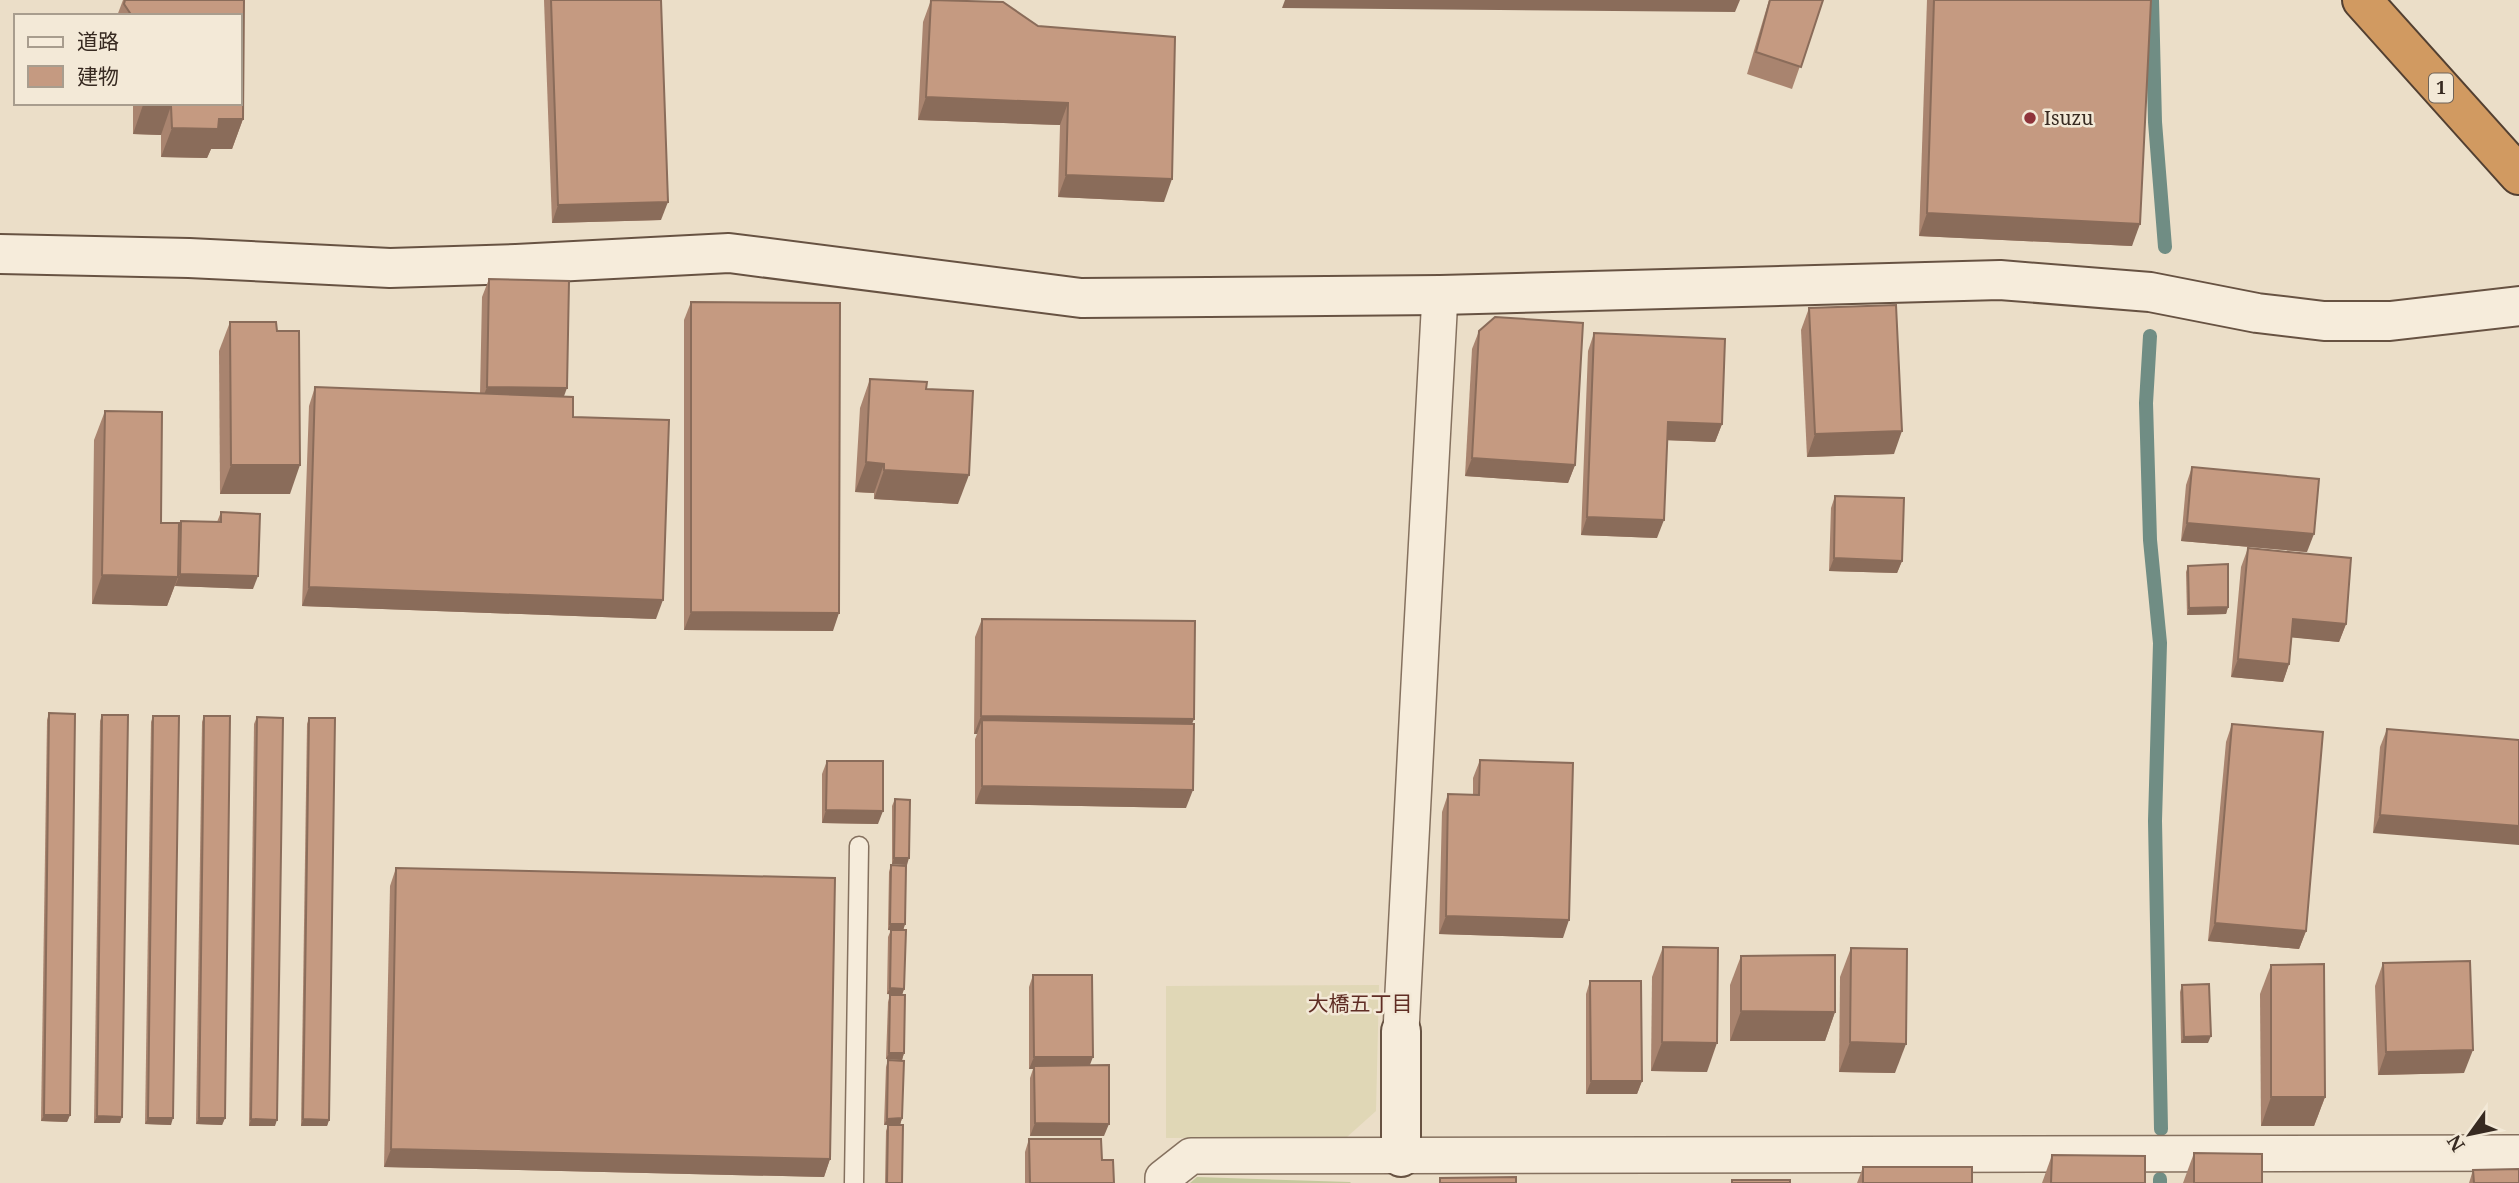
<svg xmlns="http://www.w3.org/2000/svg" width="2519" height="1183" font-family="'Noto Serif','Noto Sans JP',serif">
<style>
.farmland{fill:#e0d7b6}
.green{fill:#c5c89d}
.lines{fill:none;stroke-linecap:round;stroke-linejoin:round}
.stream{stroke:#708d84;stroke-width:14}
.lane-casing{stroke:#85715f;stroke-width:21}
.street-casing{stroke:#85715f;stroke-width:38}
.secondary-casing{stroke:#675242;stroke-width:42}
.highway-casing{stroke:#534032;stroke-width:42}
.lane{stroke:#f6ecdb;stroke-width:18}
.street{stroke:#f6ecdb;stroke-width:35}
.secondary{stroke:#f6ecdb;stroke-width:38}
.highway{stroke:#d19a61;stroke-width:38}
.wall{fill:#a9846f}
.shaded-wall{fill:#8a6c5a}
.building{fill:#c59a81;stroke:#8a6c5a;stroke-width:2}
.poi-dot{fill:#8f343a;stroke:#f3e9d7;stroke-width:2.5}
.labels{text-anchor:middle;stroke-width:5;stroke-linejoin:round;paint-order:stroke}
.shield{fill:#f3e9d7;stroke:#6f6358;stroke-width:2}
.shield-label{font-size:18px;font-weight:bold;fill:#372a21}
.poi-label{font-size:19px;fill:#372a21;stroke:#f3e9d7;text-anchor:start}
.neighbourhood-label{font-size:21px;fill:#602d24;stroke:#f3e9d7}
</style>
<rect width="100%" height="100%" fill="#ebdec8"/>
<polygon class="farmland" points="1379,985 1376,1111 1347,1137 1166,1138 1166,986"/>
<polygon class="green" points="1197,1177 1350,1182 1351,1183 1190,1183"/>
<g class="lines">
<g class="stream">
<polyline points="2152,0 2155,122 2165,247"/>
<polyline points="2150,336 2146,403 2150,540 2160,643 2155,821 2161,1129"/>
<polyline points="2160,1179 2160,1183"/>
</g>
<defs>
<polyline id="lane" points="854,1183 859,846"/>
<g id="street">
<path d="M 1401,1031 C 1415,786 1425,540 1440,295"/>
<polyline points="1163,1183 1163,1178 1191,1156 2519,1153"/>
</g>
<g id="secondary">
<polyline points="0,254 189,258 390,268 516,264 729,253 1081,298 1440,295 2000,280 2150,292 2257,313 2324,321 2390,321 2519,306"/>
<polyline points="1401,1157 1401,1031"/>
</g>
<polyline id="highway" points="2362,0 2519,175"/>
</defs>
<use href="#lane" class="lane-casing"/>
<use href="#street" class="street-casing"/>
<use href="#secondary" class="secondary-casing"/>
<use href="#highway" class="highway-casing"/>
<use href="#lane" class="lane"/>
<use href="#street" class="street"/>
<use href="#secondary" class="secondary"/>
<use href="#highway" class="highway"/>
</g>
<g class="wall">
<polygon points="123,0 244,0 243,119 232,149 211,149 207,158 161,157 161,135 133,134 133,103 240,103 240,16 117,16"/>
<polygon points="544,0 661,0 661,220 552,223"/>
<polygon points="931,0 1003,2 1164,202 1058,197 1060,125 918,120 923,22"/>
<polygon points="1769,0 1823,0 1792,89 1747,74"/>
<polygon points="1927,0 2151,0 2132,246 1919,236"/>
<polygon points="489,279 564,397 656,619 302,606 309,406 315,387 480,394 482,297"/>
<polygon points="691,302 833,631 684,630 684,320"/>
<polygon points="1809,308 1894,454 1807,457 1801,330"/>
<polygon points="230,322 277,331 290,494 220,494 219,351"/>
<polygon points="1479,331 1575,465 1568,483 1465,476 1472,349"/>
<polygon points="1594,333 1722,424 1715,442 1667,440 1657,538 1581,535 1588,351"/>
<polygon points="870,379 926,389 958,504 874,499 874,493 855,492 860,408"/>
<polygon points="105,411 161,523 179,526 181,521 217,522 221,512 253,589 175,586 175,585 167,606 92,604 94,440"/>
<polygon points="2192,467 2307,552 2181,541 2186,485"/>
<polygon points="1835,496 1902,561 1897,573 1829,571 1831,508"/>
<polygon points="2248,548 2346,624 2339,642 2292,637 2289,664 2283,682 2231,677 2241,567"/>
<polygon points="2188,566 2228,607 2226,614 2187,615 2186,572"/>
<polygon points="982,619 1192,724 1186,808 975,804 975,739 977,734 974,734 975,637"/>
<polygon points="49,713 70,1115 67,1122 41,1121 47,720"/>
<polygon points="102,715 120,1123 94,1123 100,721"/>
<polygon points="153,716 171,1125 145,1124 151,722"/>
<polygon points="204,716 225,1118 222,1125 196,1124 202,722"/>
<polygon points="257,717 275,1126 249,1126 254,724"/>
<polygon points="309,718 329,1120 327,1126 301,1126 307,724"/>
<polygon points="2232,724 2306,931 2299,949 2208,941 2226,742"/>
<polygon points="2387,729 2519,740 2373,833 2380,747"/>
<polygon points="1480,760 1563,938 1439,934 1442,812 1448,794 1473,795 1473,778"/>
<polygon points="827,761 878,824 822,823 822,774"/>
<polygon points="895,799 907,865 892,864 892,806"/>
<polygon points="891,865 905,924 903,930 904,989 902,995 887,994 888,937 891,930 888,930 889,872"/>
<polygon points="396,868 830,1159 824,1177 384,1167 390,886"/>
<polygon points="1663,947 1707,1072 1651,1071 1652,977"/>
<polygon points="1851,948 1895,1073 1839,1072 1840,977"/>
<polygon points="1741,956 1835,1012 1825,1041 1730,1041 1730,985"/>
<polygon points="2383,963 2464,1073 2378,1075 2375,986"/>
<polygon points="2271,965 2325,1097 2314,1126 2261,1126 2260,994"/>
<polygon points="1033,975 1090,1065 1104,1136 1030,1136 1030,1078 1033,1069 1029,1069 1029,987"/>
<polygon points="1590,981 1642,1081 1637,1094 1586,1094 1586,994"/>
<polygon points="2182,985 2208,1043 2181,1043 2180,992"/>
<polygon points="890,995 904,1053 902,1060 886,1059 888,1002"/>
<polygon points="888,1060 902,1118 900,1125 902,1183 885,1183 886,1131 888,1125 884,1125 886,1067"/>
<polygon points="1029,1139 1102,1160 1114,1183 1025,1183 1025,1152"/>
<polygon points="2194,1153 2262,1183 2183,1183"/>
<polygon points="2052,1155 2145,1183 2042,1183"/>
<polygon points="1863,1167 1972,1183 1857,1183"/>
<polygon points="2473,1170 2519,1183 2469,1183"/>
</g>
<g class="shaded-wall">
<polygon points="1285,0 1740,0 1735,12 1282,8"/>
<polygon points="926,97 1068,103 1060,125 918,120"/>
<polygon points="143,105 171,106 161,135 133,134"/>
<polygon points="219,119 243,119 232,149 211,149 207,158 161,157 172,128"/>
<polygon points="1066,175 1172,179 1164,202 1058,197"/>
<polygon points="668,202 661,220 552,223 558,205"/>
<polygon points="1927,213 2140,224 2132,246 1919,236"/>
<polygon points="487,387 567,388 560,407 480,405"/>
<polygon points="1668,422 1722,424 1715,442 1661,440"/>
<polygon points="1902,431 1894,454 1807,457 1815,434"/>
<polygon points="1472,458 1575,465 1568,483 1465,476"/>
<polygon points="866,462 884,464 874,493 855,492"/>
<polygon points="231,465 300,465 290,494 220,494"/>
<polygon points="884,470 969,475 958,504 874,499"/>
<polygon points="1587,517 1664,520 1657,538 1581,535"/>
<polygon points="2187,523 2314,534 2307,552 2181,541"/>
<polygon points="1834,558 1902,561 1897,573 1829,571"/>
<polygon points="180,574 258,576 253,589 175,586"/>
<polygon points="102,575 178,577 167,606 92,604"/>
<polygon points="309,587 663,600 656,619 302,606"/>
<polygon points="2228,607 2226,614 2187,615 2189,608"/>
<polygon points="691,612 839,613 833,631 684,630"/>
<polygon points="2293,619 2346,624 2339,642 2287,637"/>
<polygon points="2238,659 2289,664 2283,682 2231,677"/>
<polygon points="981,716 1194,719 1187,737 982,720 977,734 974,734"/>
<polygon points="982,786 1193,790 1186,808 975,804"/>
<polygon points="826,810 883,811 878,824 822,823"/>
<polygon points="2380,815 2519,826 2519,845 2373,833"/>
<polygon points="894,858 909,858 907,865 892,864"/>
<polygon points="1446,916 1569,920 1563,938 1439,934"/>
<polygon points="2215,923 2306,931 2299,949 2208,941"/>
<polygon points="890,924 905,924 903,931 888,930"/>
<polygon points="890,988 904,989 902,995 887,994"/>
<polygon points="1741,1011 1835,1012 1825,1041 1730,1041"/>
<polygon points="2211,1036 2208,1043 2181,1043 2184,1037"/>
<polygon points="1662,1042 1717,1043 1707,1072 1651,1071"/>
<polygon points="1850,1042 1906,1044 1895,1073 1839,1072"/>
<polygon points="2473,1050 2464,1073 2378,1075 2386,1052"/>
<polygon points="889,1053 904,1053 902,1060 886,1059"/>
<polygon points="1034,1057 1093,1057 1088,1070 1034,1066 1033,1069 1029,1069"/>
<polygon points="1591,1081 1642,1081 1637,1094 1586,1094"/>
<polygon points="2271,1097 2325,1097 2314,1126 2261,1126"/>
<polygon points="44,1115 70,1115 67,1122 41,1121"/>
<polygon points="97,1116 122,1117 120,1123 94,1123"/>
<polygon points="148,1118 173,1118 171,1125 145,1124"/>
<polygon points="199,1118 225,1118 222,1125 196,1124"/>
<polygon points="902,1118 900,1125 884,1125 887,1119"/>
<polygon points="251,1119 277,1120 275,1126 249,1126"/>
<polygon points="303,1119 329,1120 327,1126 301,1126"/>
<polygon points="1035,1123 1109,1124 1104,1136 1030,1136"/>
<polygon points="391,1149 830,1159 824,1177 384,1167"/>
</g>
<g class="building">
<polygon points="125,0 244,0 243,119 219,119 218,129 172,128 171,106 143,105 143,103 240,103 240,16 132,16 124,4"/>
<polygon points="551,0 661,0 668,202 558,205"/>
<polygon points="931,0 1003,2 1038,26 1175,37 1172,179 1066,175 1068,103 926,97"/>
<polygon points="1770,0 1823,0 1801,67 1756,52"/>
<polygon points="1934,0 2151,0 2140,224 1927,213"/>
<polygon points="489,279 569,281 567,388 487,387"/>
<polygon points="691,302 840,303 839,613 691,612"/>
<polygon points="1896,305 1902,431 1815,434 1809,308"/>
<polygon points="1495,317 1583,323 1575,465 1472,458 1479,331"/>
<polygon points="230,322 276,322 277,331 299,331 300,465 231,465"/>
<polygon points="1594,333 1725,339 1722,424 1668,422 1664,520 1587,517"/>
<polygon points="870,379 927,382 926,389 973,391 969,475 884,470 884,464 866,462"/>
<polygon points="315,387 573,397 573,417 669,420 663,600 309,587"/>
<polygon points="105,411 162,412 161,523 179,523 178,577 102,575"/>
<polygon points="2192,467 2319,479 2314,534 2187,523"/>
<polygon points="1835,496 1904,498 1902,561 1834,558"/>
<polygon points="221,512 260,514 258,576 180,574 181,521 221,522"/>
<polygon points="2248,548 2351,558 2346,624 2293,619 2289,664 2238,659"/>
<polygon points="2228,564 2228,607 2189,608 2188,566"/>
<polygon points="982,619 1195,621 1194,719 981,716"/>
<polygon points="49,713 75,714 70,1115 44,1115"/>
<polygon points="102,715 128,715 122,1117 97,1116"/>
<polygon points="153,716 179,716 173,1118 148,1118"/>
<polygon points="204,716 230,716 225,1118 199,1118"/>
<polygon points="257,717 283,718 277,1120 251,1119"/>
<polygon points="309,718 335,718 329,1120 303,1119"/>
<polygon points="982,720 1194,724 1193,790 982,786"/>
<polygon points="2232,724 2323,732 2306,931 2215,923"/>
<polygon points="2387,729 2519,740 2519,826 2380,815"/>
<polygon points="1480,760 1573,763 1569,920 1446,916 1448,794 1479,795"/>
<polygon points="827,761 883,761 883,811 826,810"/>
<polygon points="895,799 910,800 909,858 894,858"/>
<polygon points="891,865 906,866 905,924 890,924"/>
<polygon points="396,868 835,878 830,1159 391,1149"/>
<polygon points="891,930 906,930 904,989 890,988"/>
<polygon points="1663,947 1718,948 1717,1043 1662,1042"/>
<polygon points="1851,948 1907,949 1906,1044 1850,1042"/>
<polygon points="1835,955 1835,1012 1741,1011 1741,956"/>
<polygon points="2470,961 2473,1050 2386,1052 2383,963"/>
<polygon points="2324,964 2325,1097 2271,1097 2271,965"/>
<polygon points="1033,975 1092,975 1093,1057 1034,1057"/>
<polygon points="1590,981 1641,981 1642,1081 1591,1081"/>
<polygon points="2209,984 2211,1036 2184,1037 2182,985"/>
<polygon points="890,995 905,995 904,1053 889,1053"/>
<polygon points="888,1060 904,1061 902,1118 887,1119"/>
<polygon points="1109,1065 1109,1124 1035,1123 1034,1066"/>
<polygon points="888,1125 903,1125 902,1183 887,1183"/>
<polygon points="1029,1139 1101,1139 1102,1160 1113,1160 1114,1183 1030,1183"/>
<polygon points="2194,1153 2262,1154 2262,1183 2194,1183"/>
<polygon points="2052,1155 2145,1156 2145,1183 2051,1183"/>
<rect x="1863" y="1167" width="109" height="16"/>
<polygon points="2519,1169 2519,1183 2474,1183 2473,1170"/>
<polygon points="1516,1177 1516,1183 1440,1183 1440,1178"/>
<rect x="1732" y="1180" width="58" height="3"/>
</g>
<circle class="poi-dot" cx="2030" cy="118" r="7"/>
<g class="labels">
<rect class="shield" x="2429" y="73.5" width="24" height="29" rx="5"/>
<g class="shield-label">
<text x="2441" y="94">1</text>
</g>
<g class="poi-label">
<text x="2044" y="125">Isuzu</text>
</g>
<g class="neighbourhood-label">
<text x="1360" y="1011">大橋五丁目</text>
</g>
</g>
<rect x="14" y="14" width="228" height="91" fill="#f3e9d7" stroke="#a89d8e" stroke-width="2"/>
<rect x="28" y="37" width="35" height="10" fill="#f6ecdb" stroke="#a89d8e" stroke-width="2"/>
<text x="77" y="49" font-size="21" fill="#372a21">道路</text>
<rect x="28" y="66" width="35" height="21" fill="#c59a81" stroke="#a89d8e" stroke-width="2"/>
<text x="77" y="84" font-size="21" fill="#372a21">建物</text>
<g transform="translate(2470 1134) rotate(237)" stroke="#f3e9d7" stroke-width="5" paint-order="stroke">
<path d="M0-5L12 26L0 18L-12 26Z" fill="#372a21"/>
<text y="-10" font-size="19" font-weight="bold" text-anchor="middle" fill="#372a21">N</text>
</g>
</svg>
